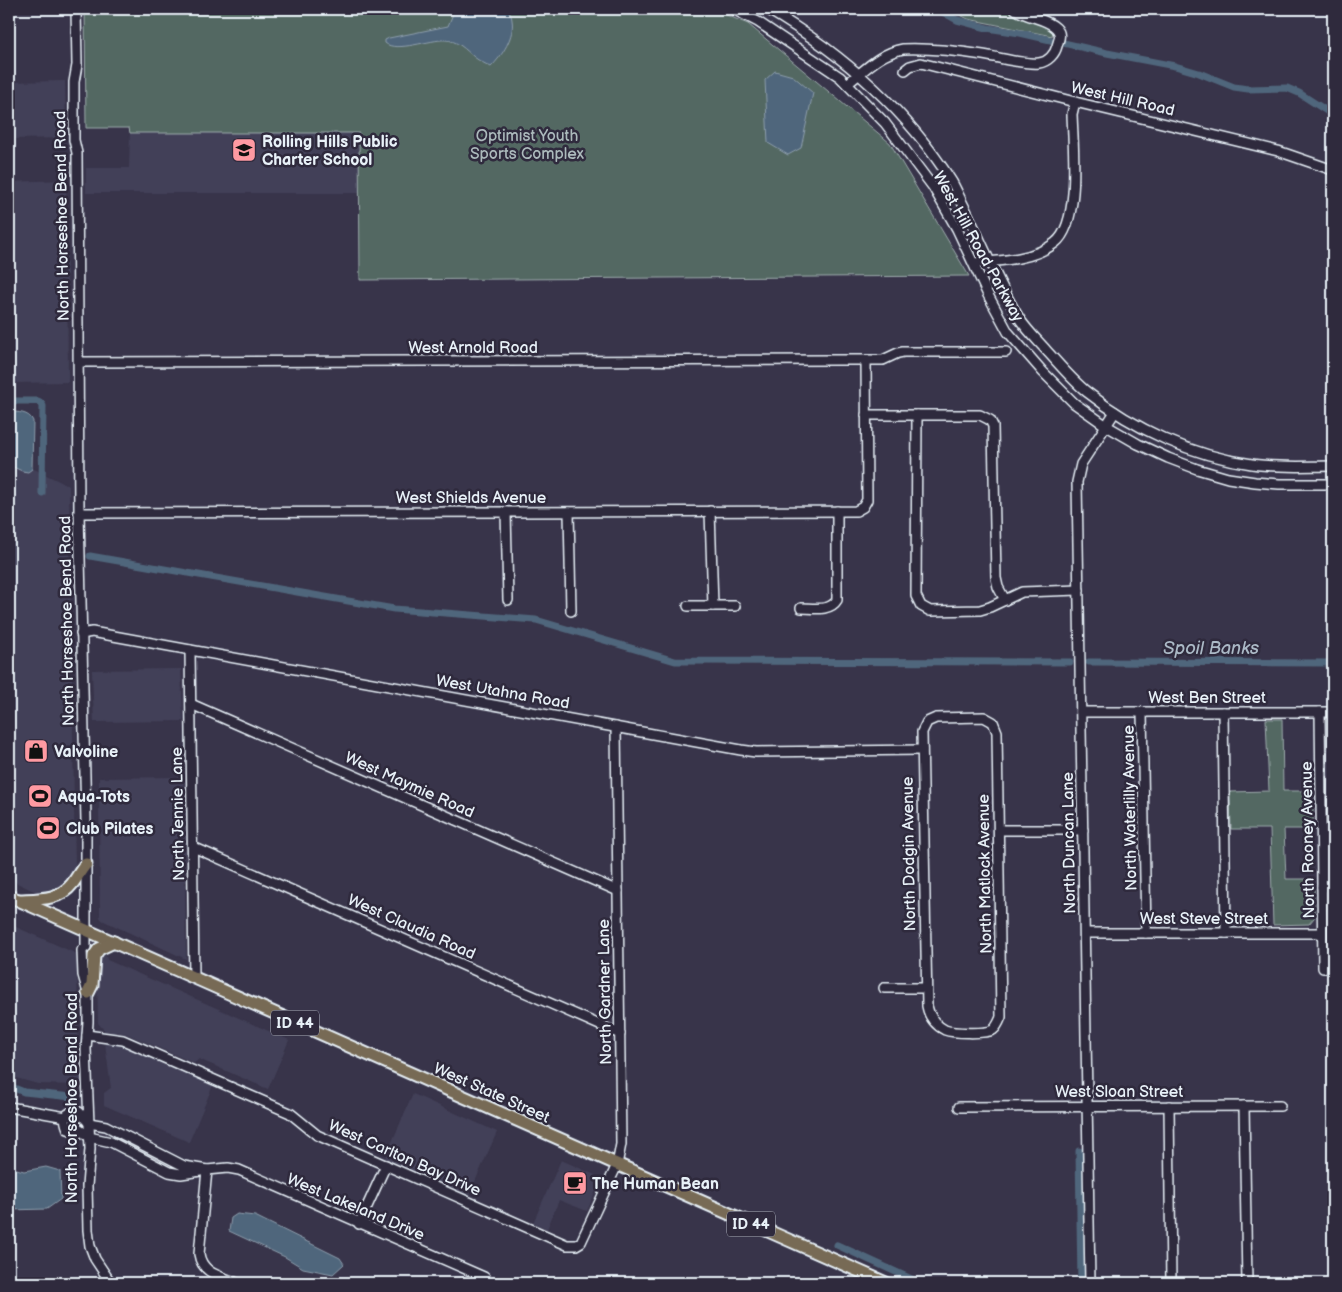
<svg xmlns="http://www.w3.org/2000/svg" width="1342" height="1292" font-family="'Balsamiq Sans',sans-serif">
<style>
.built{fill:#434159}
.green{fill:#536862;stroke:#9eacad}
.water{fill:#50667b;stroke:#8d9ead}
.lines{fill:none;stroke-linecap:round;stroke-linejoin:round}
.canal{stroke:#50667b;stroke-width:7}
.minor-casing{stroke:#e8f1f8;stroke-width:12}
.major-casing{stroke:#e8f1f8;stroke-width:15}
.minor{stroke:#2f2a3d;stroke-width:9}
.major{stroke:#776a54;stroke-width:11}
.labels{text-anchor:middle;stroke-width:5;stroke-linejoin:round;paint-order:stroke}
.shield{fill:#2f2a3d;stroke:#b0b5c0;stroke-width:1}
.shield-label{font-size:15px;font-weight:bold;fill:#e8f1f8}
.street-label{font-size:16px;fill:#e8f1f8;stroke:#2f2a3d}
.park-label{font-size:16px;fill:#acbabc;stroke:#2f2a3d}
.poi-label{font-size:16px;font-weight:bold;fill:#e8f1f8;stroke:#2f2a3d;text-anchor:start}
.water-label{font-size:18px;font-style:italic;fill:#abb9c6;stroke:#2f2a3d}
</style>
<rect width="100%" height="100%" fill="#38344a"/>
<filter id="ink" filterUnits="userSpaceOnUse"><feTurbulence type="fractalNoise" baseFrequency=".02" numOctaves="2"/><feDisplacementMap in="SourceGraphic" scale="10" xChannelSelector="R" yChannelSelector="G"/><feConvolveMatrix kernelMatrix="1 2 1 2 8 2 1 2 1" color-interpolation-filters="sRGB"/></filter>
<g filter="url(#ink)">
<g class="built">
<polygon points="65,81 66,138 9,139 9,82"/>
<polygon points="130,133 359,133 359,193 86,193 86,168 129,168"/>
<polygon points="66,180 68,382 9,383 9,182"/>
<polygon points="9,457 69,486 75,871 68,884 54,892 38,893 9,879"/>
<polygon points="181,669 183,721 94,722 92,670"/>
<polygon points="183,777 185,877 186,959 102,920 100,917 99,778"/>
<polygon points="9,924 77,954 78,1047 82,1085 38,1084 9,1076"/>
<polygon points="100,955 106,956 107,960 289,1040 268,1089 199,1059 194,1063 127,1034 105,1031 98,1023 97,960"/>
<polygon points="105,1043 121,1045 213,1085 189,1142 104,1105 104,1093 111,1088"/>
<polygon points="413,1094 497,1132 469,1195 385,1158"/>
<polygon points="561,1160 595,1175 599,1183 587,1211 559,1200 547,1229 533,1223"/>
</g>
<g class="green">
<polygon points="85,9 712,9 748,24 890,143 969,276 360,280 359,133 130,133 129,128 86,128"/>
<polygon points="949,9 1035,9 1053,31 1052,36 968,19"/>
<polygon points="1266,719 1282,719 1283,791 1313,791 1313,829 1284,829 1286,879 1314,879 1314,918 1309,924 1273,925 1270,829 1231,829 1230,792 1269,791"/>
</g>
<g class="water">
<path d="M 455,9 L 508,9 C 509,12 512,16 512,20 C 515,36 502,56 491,67 C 486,64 479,61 474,57 C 466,50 457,40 445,40 C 431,39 396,53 385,43 L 385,40 L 389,38 L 448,26 Z"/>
<polygon points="775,71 793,76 813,93 801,148 788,155 768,143 765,80"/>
<path d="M 9,412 C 18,412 29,412 33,421 L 32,469 L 28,472 L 22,471 L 9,465 Z"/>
<polygon points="9,1167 24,1171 46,1167 60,1171 61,1199 47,1209 9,1210 9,1193 10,1192"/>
<polygon points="237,1214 255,1216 340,1258 344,1264 333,1274 303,1268 285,1257 229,1231 231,1218"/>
</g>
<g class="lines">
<g class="canal">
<polyline points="937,9 957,20 987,28 1020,33 1107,53 1175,66 1199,73 1234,87 1248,89 1287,88 1299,93 1333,115"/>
<polyline points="9,401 38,401 41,403 43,406 42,493"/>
<polyline points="90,556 394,609 536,620 675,661 1070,662"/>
<polyline points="1089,662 1333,663"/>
<polyline points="9,1086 24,1092 72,1097"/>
<polyline points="1079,1151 1081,1283"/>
<polyline points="837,1245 920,1283"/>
</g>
<defs>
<g id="minor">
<polyline points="76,9 77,65 74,82 74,140 77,153 79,513 86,821 86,947 82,950 83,975 88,993 88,1022 86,1049 90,1149 87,1186 88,1230 90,1246 95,1259 111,1283"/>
<polyline points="733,9 758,22 840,77 885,123 933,187 957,229 988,295 1008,332 1043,372 1074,403 1105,425 1138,444 1168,458 1197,469 1228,478 1255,482 1279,484 1333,484"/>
<path d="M 767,9 C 840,52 906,109 952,182 C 957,191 961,201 966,210 C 984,247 999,286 1021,321 C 1028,331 1038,341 1046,350 C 1059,364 1072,380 1087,392 C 1134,429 1192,456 1252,464 C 1279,468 1306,466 1333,466"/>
<polyline points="905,70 910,66 921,63 1075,102 1278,151 1333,170"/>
<path d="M 847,84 C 865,70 880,53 903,49 C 929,48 957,51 983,55 C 998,57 1025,65 1039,63 C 1048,62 1055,54 1057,46 C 1059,39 1062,34 1056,28 C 1046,18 1028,18 1015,9"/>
<path d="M 974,263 C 1000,261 1033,260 1055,243 C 1081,223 1073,146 1072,114 L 1075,102"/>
<polyline points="79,362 836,360 883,360 898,353 903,352 1006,352"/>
<polyline points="866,415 980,415 990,420 993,426 996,578 998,587 1005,600"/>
<polyline points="917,415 916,596 921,606 930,611 980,610 990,607 1022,592 1079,590"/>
<polyline points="710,511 713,606"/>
<polyline points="506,512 508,600"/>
<polyline points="569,512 571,611"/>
<polyline points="79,513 856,511 863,507 867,500 866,360"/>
<polyline points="688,606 735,606"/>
<path d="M 801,608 C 812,608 830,612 837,600 L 837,511"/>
<polyline points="81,634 92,632 119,637 741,750 756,752 922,750"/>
<polyline points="190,650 194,978"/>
<polyline points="191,704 618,891"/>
<polyline points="1081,712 1333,712"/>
<polyline points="1142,712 1146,933"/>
<polyline points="1223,712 1226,933"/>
<polyline points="1320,712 1323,968 1333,968"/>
<path d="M 984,717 L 993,722 L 997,732 L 1001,1017 C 999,1022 997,1027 993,1030 C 985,1034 953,1033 945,1030 C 935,1025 929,1016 927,1006 L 922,732 L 927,722 L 936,718 Z"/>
<polyline points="1000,830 1083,830"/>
<polyline points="193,847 620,1034"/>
<polyline points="1322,887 1333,887"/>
<polyline points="1085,933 1322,933"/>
<polyline points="884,988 925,988"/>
<polyline points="87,1035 123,1040 258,1099 290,1113 317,1135 567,1245 576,1245 581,1242 617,1165 621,1144 616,727"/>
<polyline points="1169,1106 1171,1283"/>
<polyline points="1244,1106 1247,1283"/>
<polyline points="9,1107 66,1117"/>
<polyline points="959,1107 1280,1106"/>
<path d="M 74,1111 L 79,1112 L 89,1123 L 106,1126 L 184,1166 L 207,1170 L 181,1174 L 169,1172 L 111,1142 L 89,1137 L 80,1130 L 74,1131 L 68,1129 C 64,1120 64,1114 74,1111 Z"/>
<polyline points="359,1224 386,1165"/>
<path d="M 237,1283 C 221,1276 202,1274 199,1254 L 207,1170 L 228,1168 L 239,1170 L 484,1277 L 489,1283"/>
<polyline points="1090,1283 1077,482 1081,464 1115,412"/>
</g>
<g id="major">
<polyline points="9,896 886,1283"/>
<path d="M 20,900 C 39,899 60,900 72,884 C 77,878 80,871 86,864"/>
<polyline points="88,993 92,985 94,956 99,949 114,942"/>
</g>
</defs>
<use href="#minor" class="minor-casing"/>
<use href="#major" class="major-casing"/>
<use href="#minor" class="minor"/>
<use href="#major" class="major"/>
</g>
</g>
<defs>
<symbol id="school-square" viewBox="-11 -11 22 22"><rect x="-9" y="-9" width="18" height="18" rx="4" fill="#ff9aa2" stroke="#2f2a3d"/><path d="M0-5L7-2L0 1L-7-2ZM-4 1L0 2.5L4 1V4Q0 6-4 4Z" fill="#111"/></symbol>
<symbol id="shop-square" viewBox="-11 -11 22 22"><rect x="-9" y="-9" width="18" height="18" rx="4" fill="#ff9aa2" stroke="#2f2a3d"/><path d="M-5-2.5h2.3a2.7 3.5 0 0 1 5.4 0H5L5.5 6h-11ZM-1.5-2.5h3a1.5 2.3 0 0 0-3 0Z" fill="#111"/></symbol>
<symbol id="stadium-square" viewBox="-11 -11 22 22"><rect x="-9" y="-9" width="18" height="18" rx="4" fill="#ff9aa2" stroke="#2f2a3d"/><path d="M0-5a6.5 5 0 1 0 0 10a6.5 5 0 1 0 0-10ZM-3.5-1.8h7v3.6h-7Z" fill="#111"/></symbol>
<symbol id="cafe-square" viewBox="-11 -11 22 22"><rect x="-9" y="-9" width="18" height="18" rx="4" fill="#ff9aa2" stroke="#2f2a3d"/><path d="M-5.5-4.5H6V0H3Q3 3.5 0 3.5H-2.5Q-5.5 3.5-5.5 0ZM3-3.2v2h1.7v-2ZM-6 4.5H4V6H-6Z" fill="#111"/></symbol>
</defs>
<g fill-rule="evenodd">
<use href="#school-square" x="230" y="136" width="28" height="28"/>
<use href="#shop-square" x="22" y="737" width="28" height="28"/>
<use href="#stadium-square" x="26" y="782" width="28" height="28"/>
<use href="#stadium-square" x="34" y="814" width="28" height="28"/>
<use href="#cafe-square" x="561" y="1169" width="28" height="28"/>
</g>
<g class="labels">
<g class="shield">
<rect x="271" y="1010.5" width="48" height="25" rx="4"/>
<rect x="727" y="1211.5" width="48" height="25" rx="4"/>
</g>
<g class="shield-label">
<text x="295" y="1028">ID 44</text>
<text x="751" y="1229">ID 44</text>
</g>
<g class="street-label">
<text transform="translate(1123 98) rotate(13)" y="6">West Hill Road</text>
<text transform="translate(61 216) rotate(-91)" y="6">North Horseshoe Bend Road</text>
<text transform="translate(979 246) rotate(61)" y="6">West Hill Road Parkway</text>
<text x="473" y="353">West Arnold Road</text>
<text x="471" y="503">West Shields Avenue</text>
<text transform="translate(66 621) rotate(-91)" y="6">North Horseshoe Bend Road</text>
<text transform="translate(503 691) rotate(10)" y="6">West Utahna Road</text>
<text x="1207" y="703">West Ben Street</text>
<text transform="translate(410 784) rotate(24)" y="6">West Maymie Road</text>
<text transform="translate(1129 808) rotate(-91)" y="6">North Waterlilly Avenue</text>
<text transform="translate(177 814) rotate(-91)" y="6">North Jennie Lane</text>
<text transform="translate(1307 840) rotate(-91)" y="6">North Rooney Avenue</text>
<text transform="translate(1068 843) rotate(-91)" y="6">North Duncan Lane</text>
<text transform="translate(908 854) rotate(-91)" y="6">North Dodgin Avenue</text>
<text transform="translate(984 874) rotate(-91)" y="6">North Matlock Avenue</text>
<text x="1204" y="924">West Steve Street</text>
<text transform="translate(412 926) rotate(24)" y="6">West Claudia Road</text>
<text transform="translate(604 992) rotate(-91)" y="6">North Gardner Lane</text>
<text x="1119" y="1097">West Sloan Street</text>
<text transform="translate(492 1092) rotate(24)" y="6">West State Street</text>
<text transform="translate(71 1098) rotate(-90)" y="6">North Horseshoe Bend Road</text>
<text transform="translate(405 1157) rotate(24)" y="6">West Carlton Bay Drive</text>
<text transform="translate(356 1206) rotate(23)" y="6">West Lakeland Drive</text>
</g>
<g class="park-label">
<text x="527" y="141">Optimist Youth<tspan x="527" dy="18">Sports Complex</tspan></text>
</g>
<g class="poi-label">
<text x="262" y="147">Rolling Hills Public<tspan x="262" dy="18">Charter School</tspan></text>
<text x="54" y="757">Valvoline</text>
<text x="58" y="802">Aqua-Tots</text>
<text x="66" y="834">Club Pilates</text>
<text x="592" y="1189">The Human Bean</text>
</g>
<g class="water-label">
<text x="1211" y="654">Spoil Banks</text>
</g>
</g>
<rect width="1342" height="1292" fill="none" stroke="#2f2a3d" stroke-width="30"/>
<rect x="15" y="15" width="1312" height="1262" fill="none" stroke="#e8f1f8" stroke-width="2" filter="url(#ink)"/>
</svg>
